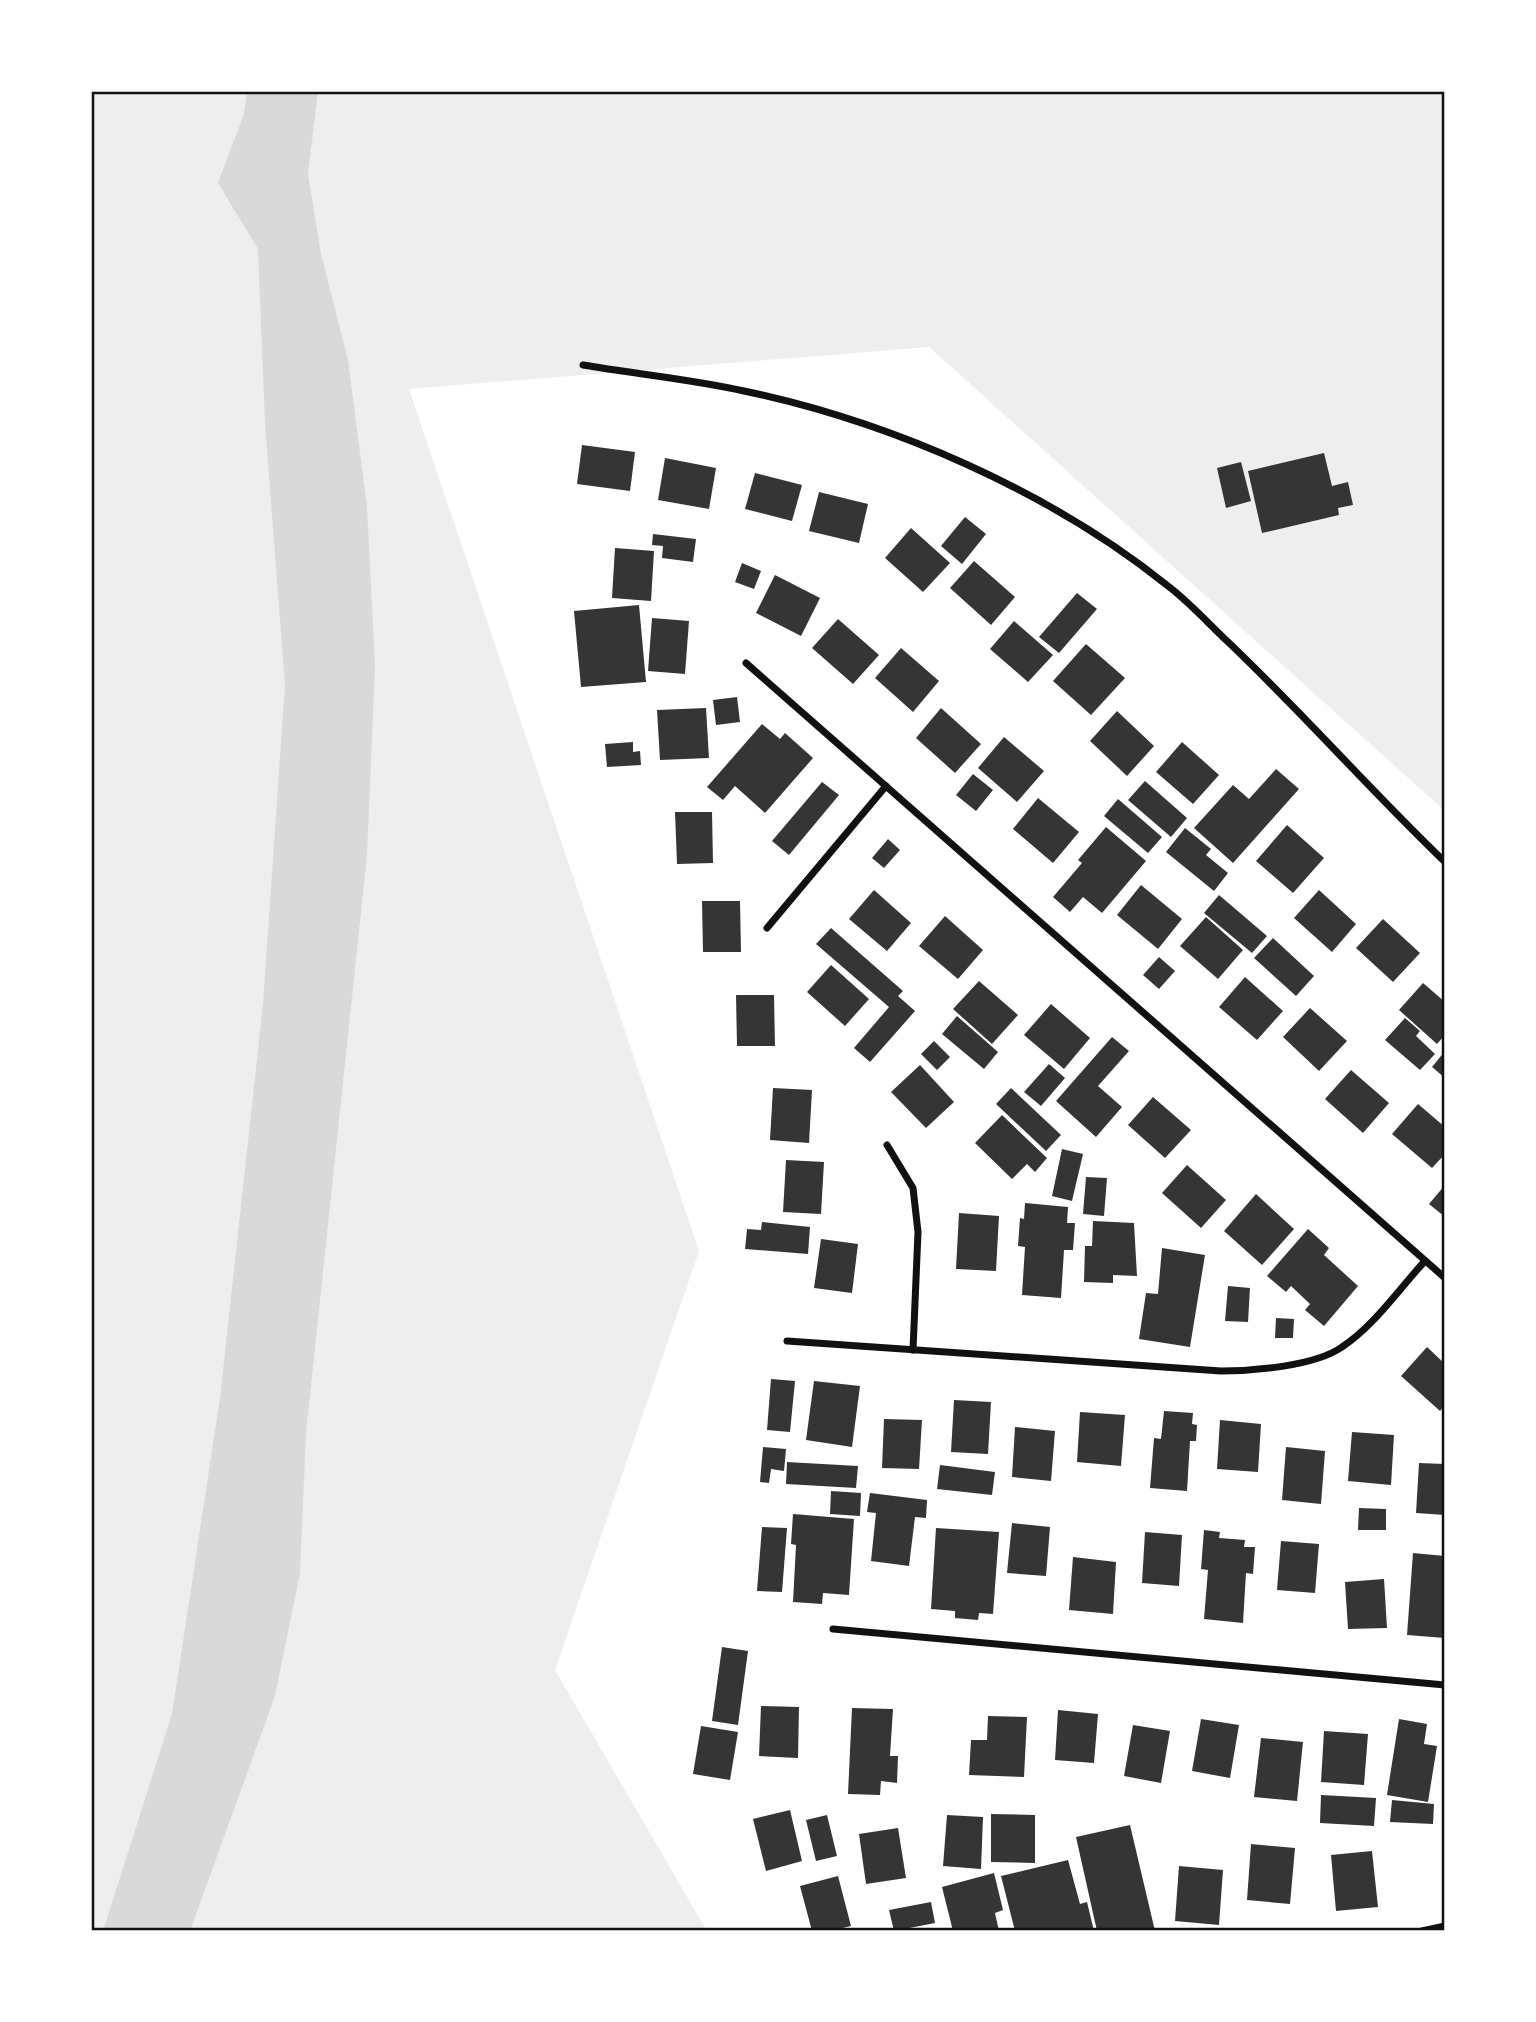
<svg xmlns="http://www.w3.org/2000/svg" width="1536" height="2022" font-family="Inter,sans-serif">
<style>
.green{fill:#eee}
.water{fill:#d9d9d9}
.building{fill:#353535}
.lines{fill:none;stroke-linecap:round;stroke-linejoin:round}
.minor{stroke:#111;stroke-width:7}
.neatline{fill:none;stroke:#111;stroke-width:2.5}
</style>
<rect width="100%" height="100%" fill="#fff"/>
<polygon class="green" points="91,91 1445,91 1445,811 929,347 409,389 699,1251 555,1670 707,1931 91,1931"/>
<polygon class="water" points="247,91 318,91 308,174 321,254 348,360 367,507 375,666 367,855 306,1433 300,1573 275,1696 190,1931 103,1931 172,1714 220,1398 263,1004 285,685 265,423 258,249 218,183 244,114"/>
<g class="building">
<polygon points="582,445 635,452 630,491 577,484"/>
<polygon points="1324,453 1332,486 1348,482 1353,505 1338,508 1339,515 1262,533 1248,471"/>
<polygon points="665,458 716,468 709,509 658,500"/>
<polygon points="1241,462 1251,501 1226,508 1217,468"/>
<polygon points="755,473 802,485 792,521 745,509"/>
<polygon points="819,492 868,504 859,543 809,531"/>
<polygon points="965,517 986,534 962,564 941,546"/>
<polygon points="911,528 950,563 923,592 885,558"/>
<polygon points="653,534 696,539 693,562 662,558 663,546 652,545"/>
<polygon points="615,548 654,551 651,601 612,598"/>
<polygon points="974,561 1015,597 991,625 950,588"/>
<polygon points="742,563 761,571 754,589 735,582"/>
<polygon points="775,575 820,598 801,636 756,613"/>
<polygon points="1077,593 1097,609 1059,653 1039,637"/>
<polygon points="639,605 646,682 581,687 574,611"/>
<polygon points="652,618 689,621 685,674 648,671"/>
<polygon points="838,619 879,655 853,684 812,648"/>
<polygon points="1014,621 1053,655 1028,682 990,649"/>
<polygon points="1086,644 1125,678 1091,715 1053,681"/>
<polygon points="901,648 939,681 913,712 875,678"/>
<polygon points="737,697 740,722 716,725 713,700"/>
<polygon points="706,708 709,758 660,760 657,710"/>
<polygon points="941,708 981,744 955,773 916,738"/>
<polygon points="1117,711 1154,746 1127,776 1090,741"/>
<polygon points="762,724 780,739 785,733 813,758 765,813 735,786 723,800 707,787"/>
<polygon points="1004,737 1044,771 1017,802 978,768"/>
<polygon points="633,742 633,752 640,751 641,765 607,767 605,744"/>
<polygon points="1182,742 1219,775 1193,804 1156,772"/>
<polygon points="1276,769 1299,789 1233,863 1194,828 1233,785 1249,799"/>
<polygon points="973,774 993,790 976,811 956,795"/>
<polygon points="1145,781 1187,818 1171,837 1128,800"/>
<polygon points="822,782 839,795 789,855 772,841"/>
<polygon points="1038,798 1079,832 1053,863 1013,829"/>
<polygon points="1118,799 1162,837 1148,853 1104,816"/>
<polygon points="675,812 712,812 713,863 677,864"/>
<polygon points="1287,825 1324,858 1293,893 1256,861"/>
<polygon points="1106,827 1146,861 1102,913 1083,897 1070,912 1053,897 1082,863 1078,860"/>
<polygon points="1185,828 1211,849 1206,855 1228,873 1214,891 1166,852"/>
<polygon points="888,839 900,850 884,868 872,858"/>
<polygon points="1141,885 1182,919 1158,949 1117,915"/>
<polygon points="874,890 911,923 887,951 849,919"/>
<polygon points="1319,890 1356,924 1332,952 1294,918"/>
<polygon points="1219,895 1267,936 1252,953 1204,913"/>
<polygon points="702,901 740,901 741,952 703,952"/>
<polygon points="945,916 983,950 958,979 919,946"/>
<polygon points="1206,917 1243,950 1218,979 1180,946"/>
<polygon points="1383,919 1420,953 1393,982 1356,948"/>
<polygon points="831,928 903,991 898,996 915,1011 870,1062 854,1048 889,1007 816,944"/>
<polygon points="1273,938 1314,976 1296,996 1254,958"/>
<polygon points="1159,957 1175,971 1159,989 1143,975"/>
<polygon points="831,965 869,999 845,1026 807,992"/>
<polygon points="1245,977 1283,1011 1257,1040 1219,1007"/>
<polygon points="979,981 1018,1015 992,1044 953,1009"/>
<polygon points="1423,983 1445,1002 1445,1035 1437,1044 1399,1010"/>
<polygon points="736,995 774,995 775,1046 737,1046"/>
<polygon points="1051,1004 1090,1038 1064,1069 1024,1035"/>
<polygon points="1310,1008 1347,1041 1319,1071 1283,1037"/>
<polygon points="957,1016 998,1052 984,1069 942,1034"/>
<polygon points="1405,1018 1420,1031 1416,1036 1435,1054 1420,1070 1385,1040"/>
<polygon points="1112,1037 1129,1051 1098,1086 1122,1107 1096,1137 1056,1101"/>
<polygon points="934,1041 950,1057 937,1070 921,1054"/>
<polygon points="1445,1051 1445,1078 1432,1067"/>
<polygon points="1049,1064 1065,1078 1041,1106 1024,1092"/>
<polygon points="920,1065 954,1102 926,1128 891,1092"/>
<polygon points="1351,1070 1389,1103 1363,1133 1325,1099"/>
<polygon points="773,1088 812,1090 809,1143 770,1140"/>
<polygon points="1011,1088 1061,1135 1046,1151 996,1104"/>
<polygon points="1153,1097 1191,1130 1165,1158 1128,1125"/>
<polygon points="1418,1104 1445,1127 1445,1154 1432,1168 1392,1134"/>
<polygon points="1002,1115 1047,1158 1035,1172 1027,1164 1012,1179 975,1143"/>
<polygon points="1062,1149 1083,1154 1072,1201 1052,1196"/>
<polygon points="786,1160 824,1162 821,1214 783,1212"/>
<polygon points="1187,1165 1226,1200 1201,1228 1162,1193"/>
<polygon points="1086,1177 1107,1178 1104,1216 1083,1214"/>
<polygon points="1445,1185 1445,1217 1429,1204"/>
<polygon points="1256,1194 1294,1229 1262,1265 1224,1231"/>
<polygon points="1025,1203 1068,1207 1067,1223 1075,1223 1073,1250 1064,1250 1061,1298 1022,1295 1025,1247 1018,1246 1020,1218 1024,1219"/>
<polygon points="959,1213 999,1216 996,1271 956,1269"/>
<polygon points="1093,1221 1134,1223 1137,1276 1113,1275 1113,1283 1084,1282 1085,1246 1092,1246"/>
<polygon points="762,1222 810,1227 808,1254 745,1249 747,1229 761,1230"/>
<polygon points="1308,1229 1329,1248 1324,1255 1358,1286 1324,1326 1305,1310 1310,1304 1291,1286 1286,1292 1267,1276"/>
<polygon points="821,1239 858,1244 852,1293 814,1288"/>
<polygon points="1162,1248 1205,1255 1190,1347 1139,1339 1146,1293 1158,1294"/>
<polygon points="1228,1286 1250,1288 1248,1322 1225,1321"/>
<polygon points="1276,1318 1294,1319 1293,1338 1275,1338"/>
<polygon points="1427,1347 1445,1364 1445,1405 1440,1411 1401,1376"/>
<polygon points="771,1379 795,1381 790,1432 767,1430"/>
<polygon points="814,1381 860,1386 852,1447 806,1440"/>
<polygon points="954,1400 991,1402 988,1454 951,1452"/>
<polygon points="1164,1411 1193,1413 1192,1424 1197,1425 1196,1441 1190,1441 1187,1491 1150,1488 1154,1438 1161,1439"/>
<polygon points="1080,1412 1125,1415 1121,1466 1077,1462"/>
<polygon points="884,1419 922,1420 919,1469 882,1468"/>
<polygon points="1220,1420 1261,1424 1258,1472 1217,1469"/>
<polygon points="1015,1427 1055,1431 1051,1481 1012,1477"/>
<polygon points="1352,1432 1394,1435 1391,1485 1348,1481"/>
<polygon points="763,1447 786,1449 784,1471 771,1469 769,1483 760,1482"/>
<polygon points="1286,1447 1325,1451 1321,1504 1282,1500"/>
<polygon points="787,1462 858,1466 856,1488 786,1484"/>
<polygon points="1419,1463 1445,1464 1445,1515 1416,1513"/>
<polygon points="940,1465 995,1472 992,1495 937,1489"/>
<polygon points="831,1491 861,1493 860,1516 830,1514"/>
<polygon points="870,1493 927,1500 926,1518 915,1517 909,1566 871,1561 876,1513 867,1512"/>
<polygon points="1359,1508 1386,1509 1386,1530 1358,1530"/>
<polygon points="793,1514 854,1519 849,1595 823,1593 822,1604 793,1602 796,1545 791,1544"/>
<polygon points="1012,1523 1050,1527 1046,1576 1007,1573"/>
<polygon points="762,1527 787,1528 782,1592 757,1591"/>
<polygon points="936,1528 999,1532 993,1614 979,1613 978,1620 955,1618 955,1611 931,1609"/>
<polygon points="1204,1530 1220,1532 1219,1538 1245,1540 1244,1547 1255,1547 1253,1574 1246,1573 1243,1623 1204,1619 1208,1570 1201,1569"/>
<polygon points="1145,1532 1182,1535 1179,1586 1142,1583"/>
<polygon points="1281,1541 1319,1544 1315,1593 1277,1590"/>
<polygon points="1413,1553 1445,1556 1445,1638 1407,1635"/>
<polygon points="1073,1557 1116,1562 1113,1614 1069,1610"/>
<polygon points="1384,1579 1387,1628 1348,1629 1345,1582"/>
<polygon points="722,1647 748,1651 738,1725 712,1721"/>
<polygon points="761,1706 799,1707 798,1758 759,1756"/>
<polygon points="852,1708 893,1709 890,1756 898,1756 897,1783 881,1781 880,1795 848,1794"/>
<polygon points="1058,1710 1098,1714 1094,1763 1055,1760"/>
<polygon points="988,1716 1027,1717 1024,1777 969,1775 971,1740 987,1740"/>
<polygon points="1201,1719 1239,1725 1230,1778 1192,1771"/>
<polygon points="1399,1719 1427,1724 1424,1744 1437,1746 1428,1802 1387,1795"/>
<polygon points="1133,1725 1170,1731 1161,1783 1124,1776"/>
<polygon points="701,1726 738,1732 730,1780 693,1774"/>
<polygon points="1324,1731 1368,1734 1364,1785 1321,1782"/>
<polygon points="1261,1738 1303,1742 1297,1801 1254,1797"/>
<polygon points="1321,1795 1376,1798 1374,1826 1320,1823"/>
<polygon points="1392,1800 1434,1804 1433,1824 1390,1822"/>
<polygon points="790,1810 802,1861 766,1871 753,1819"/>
<polygon points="991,1814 1035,1815 1035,1863 991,1862"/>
<polygon points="827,1815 837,1856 816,1861 806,1820"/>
<polygon points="947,1815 983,1817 981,1869 943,1866"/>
<polygon points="1130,1825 1155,1931 1097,1931 1076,1837"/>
<polygon points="898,1828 906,1878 866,1884 859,1834"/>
<polygon points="1251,1844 1295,1848 1290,1904 1247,1900"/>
<polygon points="1372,1851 1378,1907 1336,1911 1331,1855"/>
<polygon points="1068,1860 1080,1904 1087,1902 1094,1931 1015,1931 1001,1876"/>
<polygon points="1179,1866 1223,1870 1219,1925 1175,1921"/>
<polygon points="994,1873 1003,1910 995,1913 999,1931 953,1931 942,1887"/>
<polygon points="838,1876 851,1926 830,1931 812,1931 800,1886"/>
<polygon points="931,1902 935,1923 894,1931 889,1910"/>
</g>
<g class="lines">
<g class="minor">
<path d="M 583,365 C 636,374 691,379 744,391 C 891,422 1050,491 1168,586 C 1189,602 1207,622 1226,640 C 1302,712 1370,790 1445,862"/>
<polyline points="746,663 1445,1278"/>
<polyline points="767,928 886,786"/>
<polyline points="887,1145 913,1188 918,1232 913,1350"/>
<path d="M 787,1341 L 1221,1371 C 1254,1371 1315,1366 1342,1347 C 1374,1326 1399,1289 1425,1261"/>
<polyline points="833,1629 1445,1685"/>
<polyline points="1422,1931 1445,1926"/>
</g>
</g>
<rect width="1536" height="2022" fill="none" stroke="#ffffff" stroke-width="186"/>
<rect x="93" y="93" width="1350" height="1836" class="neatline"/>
</svg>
